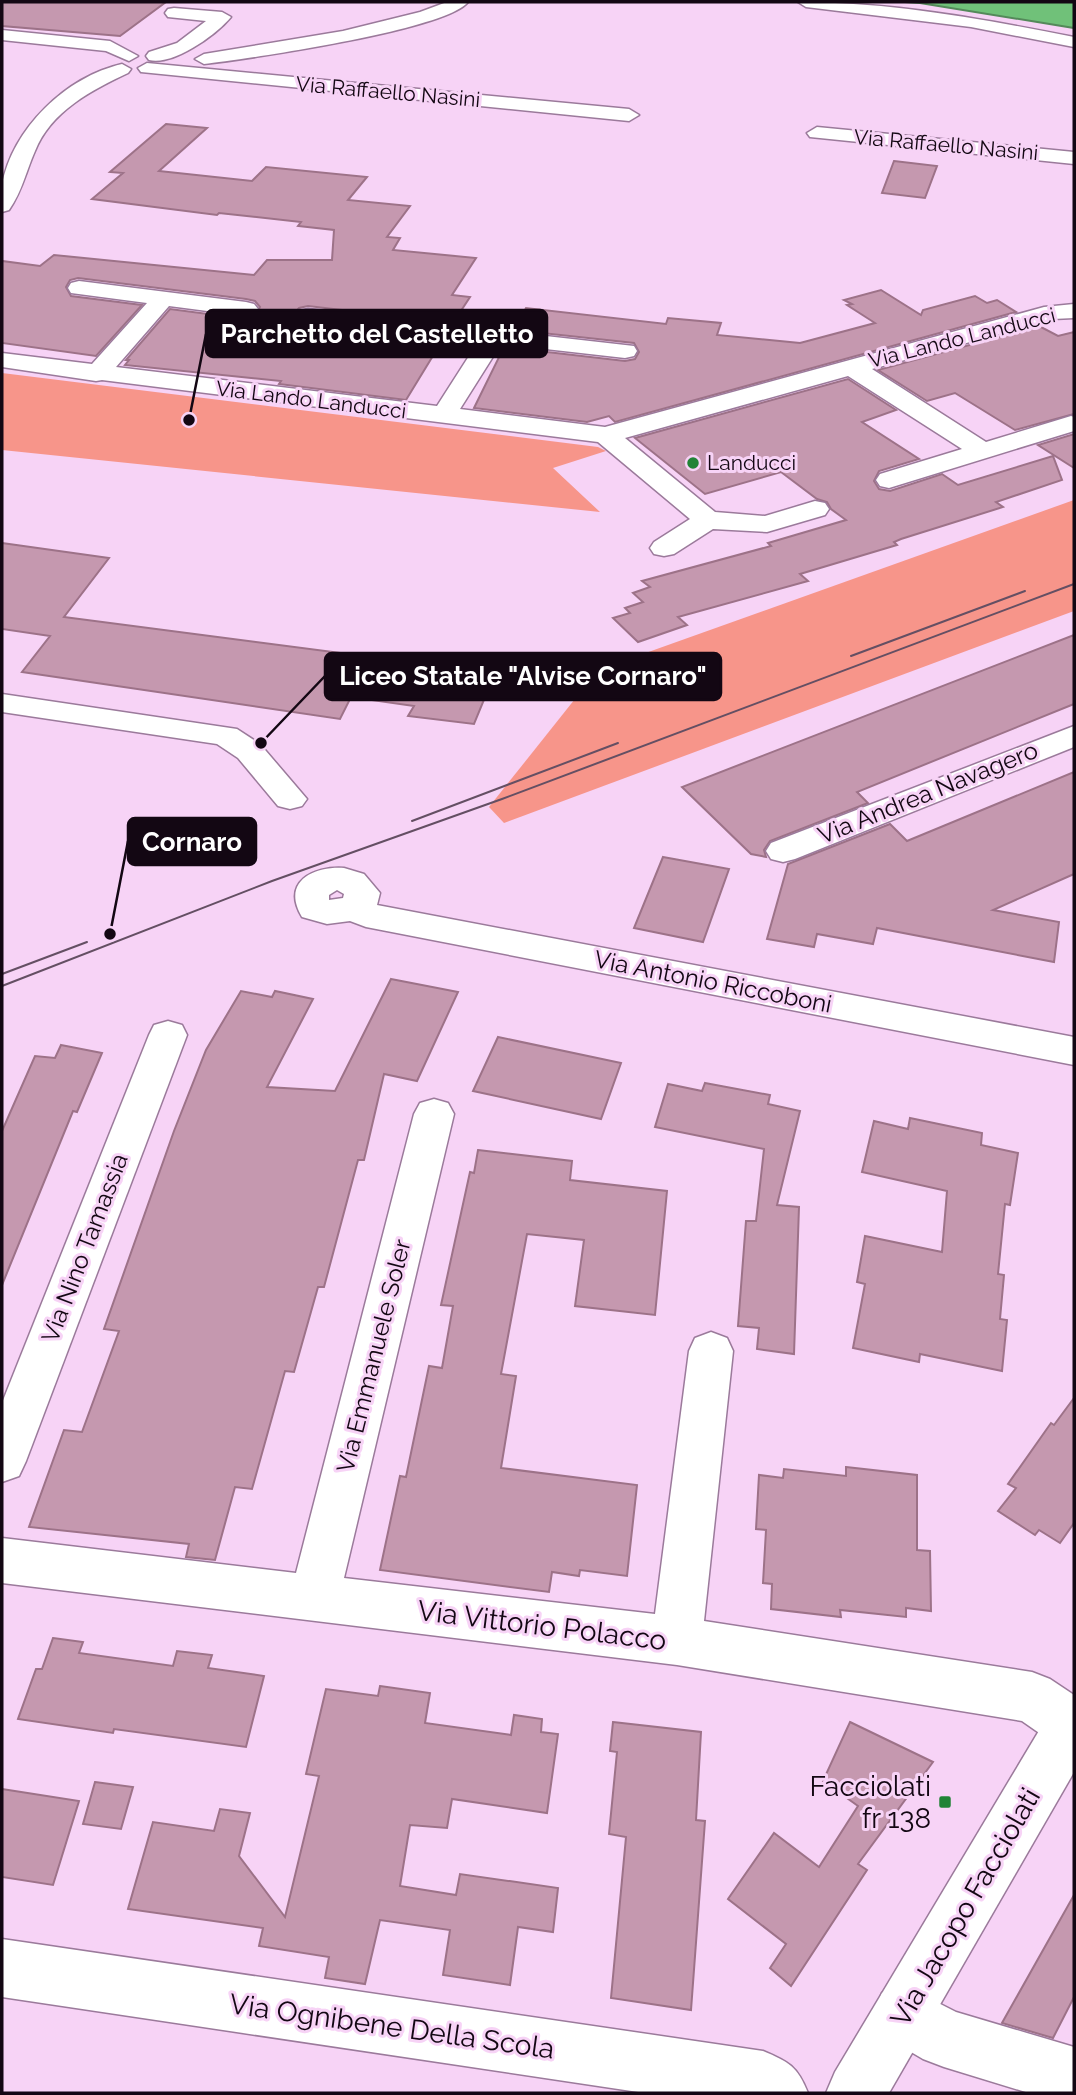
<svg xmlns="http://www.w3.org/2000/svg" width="1076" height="2095" font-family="Raleway,sans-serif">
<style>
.green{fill:#f7958a}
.water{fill:#70c179;stroke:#54895a;stroke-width:2}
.building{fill:#c598af;stroke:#9d7288;stroke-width:2}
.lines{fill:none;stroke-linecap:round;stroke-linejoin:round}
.street-casing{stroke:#9b7a9b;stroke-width:3}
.secondary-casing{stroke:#9b7a9b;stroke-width:3}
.street{fill:#fff;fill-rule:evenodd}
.secondary{fill:#fff;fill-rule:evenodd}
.tram{stroke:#644f63;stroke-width:2}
.poi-dot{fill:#218336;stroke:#f7d3f6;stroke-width:2.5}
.labels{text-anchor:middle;stroke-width:6;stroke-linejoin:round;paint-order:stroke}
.far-street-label{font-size:21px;fill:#130713;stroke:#f7d3f6}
.far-poi-label{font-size:21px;fill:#130713;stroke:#f7d3f6;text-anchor:start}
.street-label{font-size:24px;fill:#130713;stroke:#f7d3f6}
.near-street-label{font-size:28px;fill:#130713;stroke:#f7d3f6}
.near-poi-label{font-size:28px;fill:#130713;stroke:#f7d3f6;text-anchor:end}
.leader{fill:none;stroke:#130713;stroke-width:2.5}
.callout-dot{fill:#130713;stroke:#f7d3f6;stroke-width:2.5}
.callout{fill:#130713;stroke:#130713;stroke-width:2.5}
.callout-label{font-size:26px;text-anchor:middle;font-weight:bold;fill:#fff}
</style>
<rect width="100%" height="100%" fill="#f7d3f6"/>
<g class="green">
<polygon points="2,373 598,447 606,451 553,468 600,512 2,450"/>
<polygon points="1074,500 1074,611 504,823 489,807 598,670"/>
</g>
<polygon class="water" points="905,2 1074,2 1074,28 920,3"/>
<g class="building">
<polygon points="2,2 166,2 120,36 2,26"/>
<polygon points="166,124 207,128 159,171 252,181 266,167 367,177 348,200 410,206 387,237 400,238 393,250 476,258 452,295 470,297 453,323 308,306 299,308 294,314 298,323 307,326 442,341 406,400 279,384 281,381 125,365 129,360 126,360 170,309 246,319 255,317 260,307 255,301 246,299 78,278 70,280 66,287 71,296 142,305 96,356 2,343 2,261 40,266 54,255 254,275 267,260 332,260 334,230 298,226 301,222 219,213 217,215 92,199 123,173 110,172"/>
<polygon points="894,161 937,166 925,198 882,193"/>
<polygon points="881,290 921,315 923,310 975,296 987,303 997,300 1016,312 615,422 609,416 587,422 474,408 504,347 625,361 635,359 639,352 634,343 514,330 526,308 666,324 668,318 721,323 717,335 800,343 875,323 847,305 852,304 844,300"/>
<polygon points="1039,326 1058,336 1074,332 1074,414 1015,430 955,393 927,401 878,370"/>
<polygon points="848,379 896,410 862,422 919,459 879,471 874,481 879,489 890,491 942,474 958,485 1053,456 1062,480 996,502 1003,507 901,539 894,542 897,545 800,574 808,581 678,617 687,625 638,642 613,618 630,613 625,608 643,602 633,593 650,587 642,581 771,546 768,543 846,520 831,509 827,502 817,499 781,472 705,494 635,438"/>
<polygon points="1074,434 1074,468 1038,445"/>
<polygon points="2,543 109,558 64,617 495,673 474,724 408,716 414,706 351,697 340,719 22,672 50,636 2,629"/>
<polygon points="1074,635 1074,704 857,792 868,803 770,841 764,850 766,857 751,854 682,787"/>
<polygon points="1074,772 1074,874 993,910 1059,922 1054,962 877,928 873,944 817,934 814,947 767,939 788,864 890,824 907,841"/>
<polygon points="663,857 729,869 703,942 634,928"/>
<polygon points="391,979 458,992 417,1081 384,1074 364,1160 358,1160 324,1287 318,1287 294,1372 285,1371 252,1489 235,1487 215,1560 186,1557 189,1544 29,1527 64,1430 82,1432 119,1331 104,1329 174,1131 206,1050 241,991 272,997 275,991 313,999 267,1087 335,1091"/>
<polygon points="498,1037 621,1063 601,1119 473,1091"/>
<polygon points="61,1045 102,1053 77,1112 73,1111 2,1285 2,1131 35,1056 55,1058"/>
<polygon points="705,1083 770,1095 768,1104 800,1111 777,1205 799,1207 794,1354 757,1349 759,1328 738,1326 746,1221 756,1221 764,1149 655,1127 668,1084 702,1091"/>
<polygon points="910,1118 982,1133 981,1145 1018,1153 1010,1205 1005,1204 998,1274 1004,1275 1000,1319 1007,1320 1002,1371 920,1354 919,1362 853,1348 865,1284 857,1282 865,1236 942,1252 947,1191 862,1172 874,1121 908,1129"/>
<polygon points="478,1150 572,1161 570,1180 667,1191 655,1315 575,1306 584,1240 527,1234 501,1374 516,1376 501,1468 637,1485 627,1576 580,1570 579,1576 552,1572 549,1592 380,1570 400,1476 406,1477 429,1366 442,1368 453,1306 441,1305 470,1172 474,1173"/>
<polygon points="1074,1398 1074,1523 1060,1543 1039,1530 1035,1535 998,1511 1016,1488 1008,1484 1051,1423 1054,1425"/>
<polygon points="846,1467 917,1475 917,1550 930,1551 931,1611 906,1608 906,1617 840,1610 841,1617 771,1609 772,1584 763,1583 766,1530 756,1529 759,1475 783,1478 784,1469 846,1476"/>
<polygon points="53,1638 83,1642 79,1653 173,1666 177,1651 212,1655 208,1668 264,1676 246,1747 114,1729 113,1733 18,1719 36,1669 42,1669"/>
<polygon points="380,1686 430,1693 425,1723 511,1735 514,1715 542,1719 541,1732 558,1734 547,1813 452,1799 447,1828 410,1825 400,1886 456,1895 460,1874 558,1888 553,1932 518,1927 510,1985 443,1975 450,1930 380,1920 365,1984 325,1978 329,1957 259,1946 263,1928 128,1909 153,1822 214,1831 220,1809 250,1813 239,1856 285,1917 319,1776 306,1774 326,1689 378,1696"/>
<polygon points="613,1722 701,1732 696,1820 705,1821 691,2010 611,1998 626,1837 609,1834 617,1752 610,1751"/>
<polygon points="850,1722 933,1762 858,1864 867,1870 791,1986 770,1968 786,1944 728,1899 774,1833 819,1867 858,1806 823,1781"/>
<polygon points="95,1782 133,1787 121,1829 83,1824"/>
<polygon points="2,1789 79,1801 53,1885 2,1877"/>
<polygon points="1074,1895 1074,1997 1053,2038 1002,2023"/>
</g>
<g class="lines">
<defs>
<g id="street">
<path d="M 447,2 L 468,2 C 446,30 248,59 204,64 L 195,59 L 204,54 L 343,31 L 420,12 Z"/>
<path d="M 798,2 C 891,2 983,19 1074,37 L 1074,47 L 971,27 L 806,7 Z"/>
<path d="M 174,8 L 222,12 L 231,17 C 216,35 173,66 149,60 L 146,56 L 149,52 L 177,43 L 206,21 L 168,17 L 165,13 L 168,9 Z"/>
<polygon points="2,30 110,41 138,56 129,61 106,51 2,40"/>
<polygon points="147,63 629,109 639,115 629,121 141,72 138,68"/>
<path d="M 122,64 L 131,69 L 128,73 C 92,90 51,111 35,151 C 26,171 22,192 9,210 L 2,212 C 2,204 0,193 2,185 C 13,128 66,77 122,64 Z"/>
<polygon points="817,127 1074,152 1074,164 810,137 807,133"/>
<polygon points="79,281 246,302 254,304 258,309 254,314 246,316 169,306 116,367 437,406 478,342 308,323 300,321 296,316 300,311 308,309 634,346 637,351 634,356 625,358 501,344 460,409 605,427 1044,307 1074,304 1074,318 1053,319 872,369 986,442 1071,416 1074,417 1074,431 889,488 880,486 876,480 880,474 962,449 848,376 625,438 715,512 765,516 815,501 825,503 829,509 825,515 767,532 713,529 674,554 664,556 654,554 650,548 654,542 690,519 598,442 102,380 96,381 2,367 2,353 92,364 147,303 71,293 68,288 71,283"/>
<polygon points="2,694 237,729 260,744 307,799 302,806 290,809 278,806 238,758 217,744 2,712"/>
<polygon points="1074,726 1074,747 795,859 783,862 771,859 766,851 771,843"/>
<path d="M 344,868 L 364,874 L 380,893 L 377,905 L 1074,1037 L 1074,1065 L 366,927 L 350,921 L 327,924 L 302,917 C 281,882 313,866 344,868 ZM 337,890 L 344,894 L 343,898 L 329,900 L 329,895 Z"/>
<polygon points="168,1021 182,1025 187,1035 26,1461 19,1476 2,1482 2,1403 149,1035 154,1025"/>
<polygon points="434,1099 448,1103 454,1114 344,1578 655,1614 689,1351 695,1338 711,1332 727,1338 733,1351 704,1621 1032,1672 1050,1679 1074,1695 1074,1752 1055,1744 1022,1721 677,1665 2,1583 2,1538 296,1573 414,1114 420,1103"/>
<path d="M 2,1939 L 763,2051 C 789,2062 797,2066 808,2093 L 645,2093 L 2,1997 Z"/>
<polygon points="903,1985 956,2012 1074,2047 1074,2093 1029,2093 944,2067 923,2059 882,2035 874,2014 882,1993"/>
</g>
<polygon id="secondary" points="1074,1696 1074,1772 889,2093 826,2093 835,2072 1055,1704"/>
</defs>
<use href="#street" class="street-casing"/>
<use href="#secondary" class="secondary-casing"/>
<use href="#street" class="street"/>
<use href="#secondary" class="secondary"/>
<g class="tram">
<polyline points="851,656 1025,591"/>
<polyline points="412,821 618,743"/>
<polyline points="2,974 87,942"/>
<polyline points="2,986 272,881 502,799 1074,584"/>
</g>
</g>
<g class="poi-dot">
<circle cx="693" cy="463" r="7"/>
<rect x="938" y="1795" width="14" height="14" rx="3.5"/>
</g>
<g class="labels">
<g class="far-street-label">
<text transform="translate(388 92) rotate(5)" y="7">Via Raffaello Nasini</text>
<text transform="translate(946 145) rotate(5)" y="7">Via Raffaello Nasini</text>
<text transform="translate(962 338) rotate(-14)" y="7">Via Lando Landucci</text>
<text transform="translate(311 400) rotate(7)" y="7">Via Lando Landucci</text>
</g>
<g class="far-poi-label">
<text x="707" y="470">Landucci</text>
</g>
<g class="street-label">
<text transform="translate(928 793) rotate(-22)" y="8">Via Andrea Navagero</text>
<text transform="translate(713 982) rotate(11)" y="8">Via Antonio Riccoboni</text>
<text transform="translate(85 1248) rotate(-69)" y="8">Via Nino Tamassia</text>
<text transform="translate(374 1356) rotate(-76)" y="8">Via Emmanuele Soler</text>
</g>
<g class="near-street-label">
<text transform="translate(542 1625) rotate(7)" y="10">Via Vittorio Polacco</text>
<text transform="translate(965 1907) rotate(-60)" y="10">Via Jacopo Facciolati</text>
<text transform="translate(392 2026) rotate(8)" y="10">Via Ognibene Della Scola</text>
</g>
<g class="near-poi-label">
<text x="931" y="1796">Facciolati<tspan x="931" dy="32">fr 138</tspan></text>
</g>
</g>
<path class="leader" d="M189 420L206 334M261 743L325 676M110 934L128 841"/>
<g class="callout-dot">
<circle cx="189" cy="420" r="7"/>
<circle cx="261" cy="743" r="7"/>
<circle cx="110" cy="934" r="7"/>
</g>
<g class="callout">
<rect x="206" y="310" width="341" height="47" rx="7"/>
<rect x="325" y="653" width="396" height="47" rx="7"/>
<rect x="128" y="818" width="128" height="47" rx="7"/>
</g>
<g class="callout-label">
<text x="377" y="343">Parchetto del Castelletto</text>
<text x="523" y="685">Liceo Statale "Alvise Cornaro"</text>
<text x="192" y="851">Cornaro</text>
</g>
<rect width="1076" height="2095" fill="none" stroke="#130713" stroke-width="7"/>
</svg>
